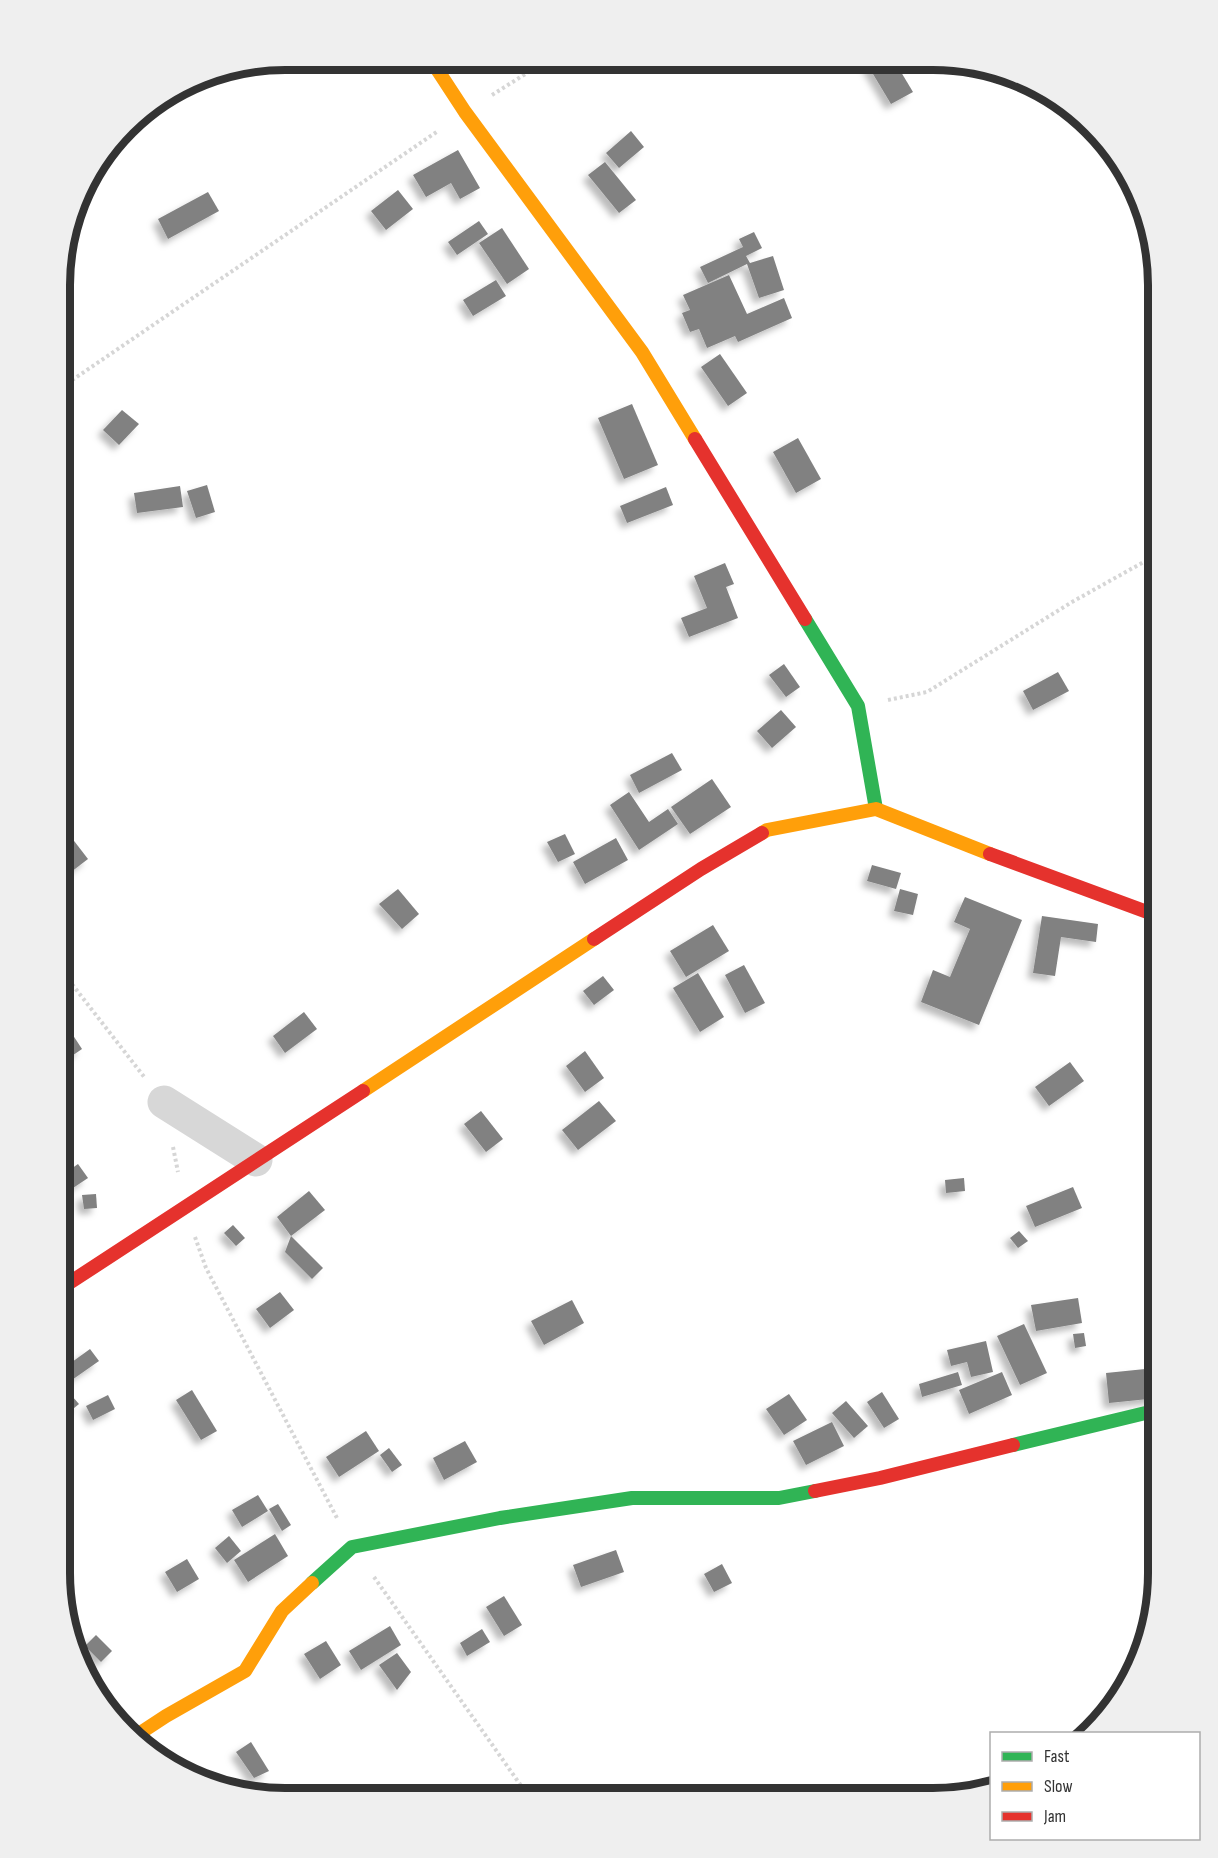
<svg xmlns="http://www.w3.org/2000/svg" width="1218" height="1858" font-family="'Sofia Sans Condensed',sans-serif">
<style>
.building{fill:#818181;filter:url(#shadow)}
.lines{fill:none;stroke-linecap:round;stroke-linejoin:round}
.path{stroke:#d6d6d6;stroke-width:4;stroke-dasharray:3 3;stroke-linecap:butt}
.street{stroke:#d7d7d7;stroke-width:33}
.fast{stroke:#30b455;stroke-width:14}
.slow{stroke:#ff9f0a;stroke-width:14}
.jam{stroke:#e5322d;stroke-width:14}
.rim{fill:none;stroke:#333;stroke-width:8}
</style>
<defs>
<filter id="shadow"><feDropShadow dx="-5.5" dy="5.5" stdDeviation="3" flood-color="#0004"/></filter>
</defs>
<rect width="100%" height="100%" fill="#fff"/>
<g class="building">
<polygon points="871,62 895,62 913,92 891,104 867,64"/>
<polygon points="631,131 644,147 619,168 606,153"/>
<polygon points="458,150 480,188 460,199 451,183 426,197 413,175"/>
<polygon points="605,162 636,200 619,213 588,175"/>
<polygon points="398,190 413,209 386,230 371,211"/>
<polygon points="208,192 219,211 168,239 158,219"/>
<polygon points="479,221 488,234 457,255 448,242"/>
<polygon points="502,228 529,269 507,284 479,243"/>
<polygon points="754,232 762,248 746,256 750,263 773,256 784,290 759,298 747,264 708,283 700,267 743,247 739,239"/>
<polygon points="729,275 747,314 784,298 792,318 738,342 735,336 707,348 699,329 690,332 682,313 690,310 683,295"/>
<polygon points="496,280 506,296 473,316 463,300"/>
<polygon points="720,354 747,393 728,406 701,367"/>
<polygon points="632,404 658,465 624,479 598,418"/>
<polygon points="122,410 139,424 119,445 103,430"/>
<polygon points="798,438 821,479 796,493 773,452"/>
<polygon points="207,485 215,512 196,518 187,491"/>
<polygon points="180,486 183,507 137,513 134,493"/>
<polygon points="666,487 673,505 627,523 620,506"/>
<polygon points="725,563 734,584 726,587 738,618 689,637 681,618 707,608 694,576"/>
<polygon points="784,664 800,687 786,697 769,675"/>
<polygon points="1058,672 1069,691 1033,710 1023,691"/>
<polygon points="781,710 796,727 772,748 757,731"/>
<polygon points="672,753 682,770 639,793 630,775"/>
<polygon points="712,779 731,807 690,834 671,807"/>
<polygon points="629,792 649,822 668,809 678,824 639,850 610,805"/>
<polygon points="61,824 88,859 71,872 61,858"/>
<polygon points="565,834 575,854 558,862 547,842"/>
<polygon points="616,838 628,860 585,884 573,862"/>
<polygon points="872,865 901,873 896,889 867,881"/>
<polygon points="398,889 419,914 402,929 379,904"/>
<polygon points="900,889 918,894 913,915 894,911"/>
<polygon points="965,897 1022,920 979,1025 921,1002 933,970 950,977 970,929 954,922"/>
<polygon points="1042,916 1098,924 1096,942 1061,937 1055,976 1033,973"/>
<polygon points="713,925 729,951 686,977 670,951"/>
<polygon points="744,965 765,1003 745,1013 725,975"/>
<polygon points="698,973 724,1017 700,1032 673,988"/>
<polygon points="603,976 614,990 594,1005 583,991"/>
<polygon points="304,1012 317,1029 285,1053 273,1036"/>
<polygon points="63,1020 82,1049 63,1062 61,1059 61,1021"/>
<polygon points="585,1051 604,1078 585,1092 566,1066"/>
<polygon points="1070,1062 1084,1081 1049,1106 1035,1087"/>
<polygon points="599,1101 616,1121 578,1150 562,1130"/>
<polygon points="481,1111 503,1139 486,1152 464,1124"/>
<polygon points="78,1164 88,1178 61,1196 61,1176"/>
<polygon points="964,1178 965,1191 946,1193 945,1180"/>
<polygon points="1073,1187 1082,1208 1035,1227 1026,1206"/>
<polygon points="309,1191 325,1210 291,1236 277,1217"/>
<polygon points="96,1194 97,1208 84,1209 82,1195"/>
<polygon points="233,1225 245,1238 236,1246 224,1233"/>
<polygon points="1019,1231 1028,1241 1018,1248 1010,1238"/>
<polygon points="291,1236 323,1268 312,1279 285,1252"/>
<polygon points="280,1292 294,1310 270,1328 256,1309"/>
<polygon points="1078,1298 1082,1323 1036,1331 1031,1305"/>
<polygon points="572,1300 584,1323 544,1345 531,1321"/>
<polygon points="1024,1324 1047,1373 1020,1385 997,1336"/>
<polygon points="1084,1333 1086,1346 1075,1348 1073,1334"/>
<polygon points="986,1341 993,1372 971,1377 967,1362 951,1366 947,1350"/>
<polygon points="90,1349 99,1361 69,1382 61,1370"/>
<polygon points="1155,1368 1158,1398 1109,1403 1106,1373"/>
<polygon points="958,1372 962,1385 922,1397 919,1384"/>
<polygon points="1002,1372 1012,1395 969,1414 959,1390"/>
<polygon points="64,1387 79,1404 68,1413 60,1405 60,1391"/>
<polygon points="192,1390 217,1431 201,1440 176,1400"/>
<polygon points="882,1392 899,1419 884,1428 867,1402"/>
<polygon points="789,1394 807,1420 784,1435 766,1409"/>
<polygon points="108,1395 115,1409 93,1420 86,1406"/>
<polygon points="846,1401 868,1426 854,1438 832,1413"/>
<polygon points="832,1422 844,1446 806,1465 793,1441"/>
<polygon points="366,1431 379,1451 339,1477 326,1457"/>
<polygon points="465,1441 477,1462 444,1480 433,1458"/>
<polygon points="389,1448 402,1465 392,1472 380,1455"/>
<polygon points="258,1495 268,1511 242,1527 232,1510"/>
<polygon points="278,1504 291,1525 282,1531 269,1509"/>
<polygon points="275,1534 288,1556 248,1582 234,1560"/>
<polygon points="229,1536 241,1551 227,1563 215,1548"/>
<polygon points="616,1550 624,1572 581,1587 573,1565"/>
<polygon points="187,1559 199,1579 177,1592 165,1572"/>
<polygon points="722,1564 732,1583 714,1592 704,1574"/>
<polygon points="504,1596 522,1625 504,1636 486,1607"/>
<polygon points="390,1626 401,1645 361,1670 349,1651"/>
<polygon points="482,1629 490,1642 467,1656 460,1643"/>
<polygon points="96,1635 112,1651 101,1662 85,1646"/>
<polygon points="326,1641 341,1665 320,1679 304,1654"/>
<polygon points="397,1653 411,1672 397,1690 379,1665"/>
<polygon points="251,1742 269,1771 254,1778 236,1752"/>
</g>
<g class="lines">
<g class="path">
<polyline points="492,95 546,61"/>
<polyline points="62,387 438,131"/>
<polyline points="888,700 927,692 1072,602 1158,554"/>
<polyline points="61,970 145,1078"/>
<polyline points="173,1147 178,1172"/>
<polyline points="195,1237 206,1268 338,1520"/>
<polyline points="374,1577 529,1797"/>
</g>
<polyline class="street" points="164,1102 256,1160"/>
<g class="fast">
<polyline points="805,619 858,706 876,809"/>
<polyline points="1013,1445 1158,1410"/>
<polyline points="312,1583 352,1547 500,1518 632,1498 779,1498 815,1491"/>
</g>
<g class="slow">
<polyline points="431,60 465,112 642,352 695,439"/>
<polyline points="762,833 767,830 876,809 990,854"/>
<polyline points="363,1091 594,939"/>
<polyline points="134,1737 166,1716 245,1671 282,1611 312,1583"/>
</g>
<g class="jam">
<polyline points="695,439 805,619"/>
<polyline points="990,854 1158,916"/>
<polyline points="594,939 701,869 762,833"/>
<polyline points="60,1289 363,1091"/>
<polyline points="815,1491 880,1478 1013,1445"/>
</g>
</g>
<path d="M0 0H1218V1858H0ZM285 70H933A215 215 0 0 1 1148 285V1573A215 215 0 0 1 933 1788H285A215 215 0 0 1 70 1573V285A215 215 0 0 1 285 70Z" fill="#efefef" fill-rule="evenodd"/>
<path class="rim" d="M285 70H933A215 215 0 0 1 1148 285V1573A215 215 0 0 1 933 1788H285A215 215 0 0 1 70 1573V285A215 215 0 0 1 285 70Z"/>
<rect x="990" y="1732" width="210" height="108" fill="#ffffff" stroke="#adadad" stroke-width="1.5"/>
<rect x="1002" y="1752" width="30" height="9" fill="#30b455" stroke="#adadad" stroke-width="1.5"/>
<text x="1044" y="1762" font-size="18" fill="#333333">Fast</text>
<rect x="1002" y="1782" width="30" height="9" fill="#ff9f0a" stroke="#adadad" stroke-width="1.5"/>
<text x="1044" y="1792" font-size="18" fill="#333333">Slow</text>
<rect x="1002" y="1812" width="30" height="9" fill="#e5322d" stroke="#adadad" stroke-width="1.5"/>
<text x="1044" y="1822" font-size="18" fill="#333333">Jam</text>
</svg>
